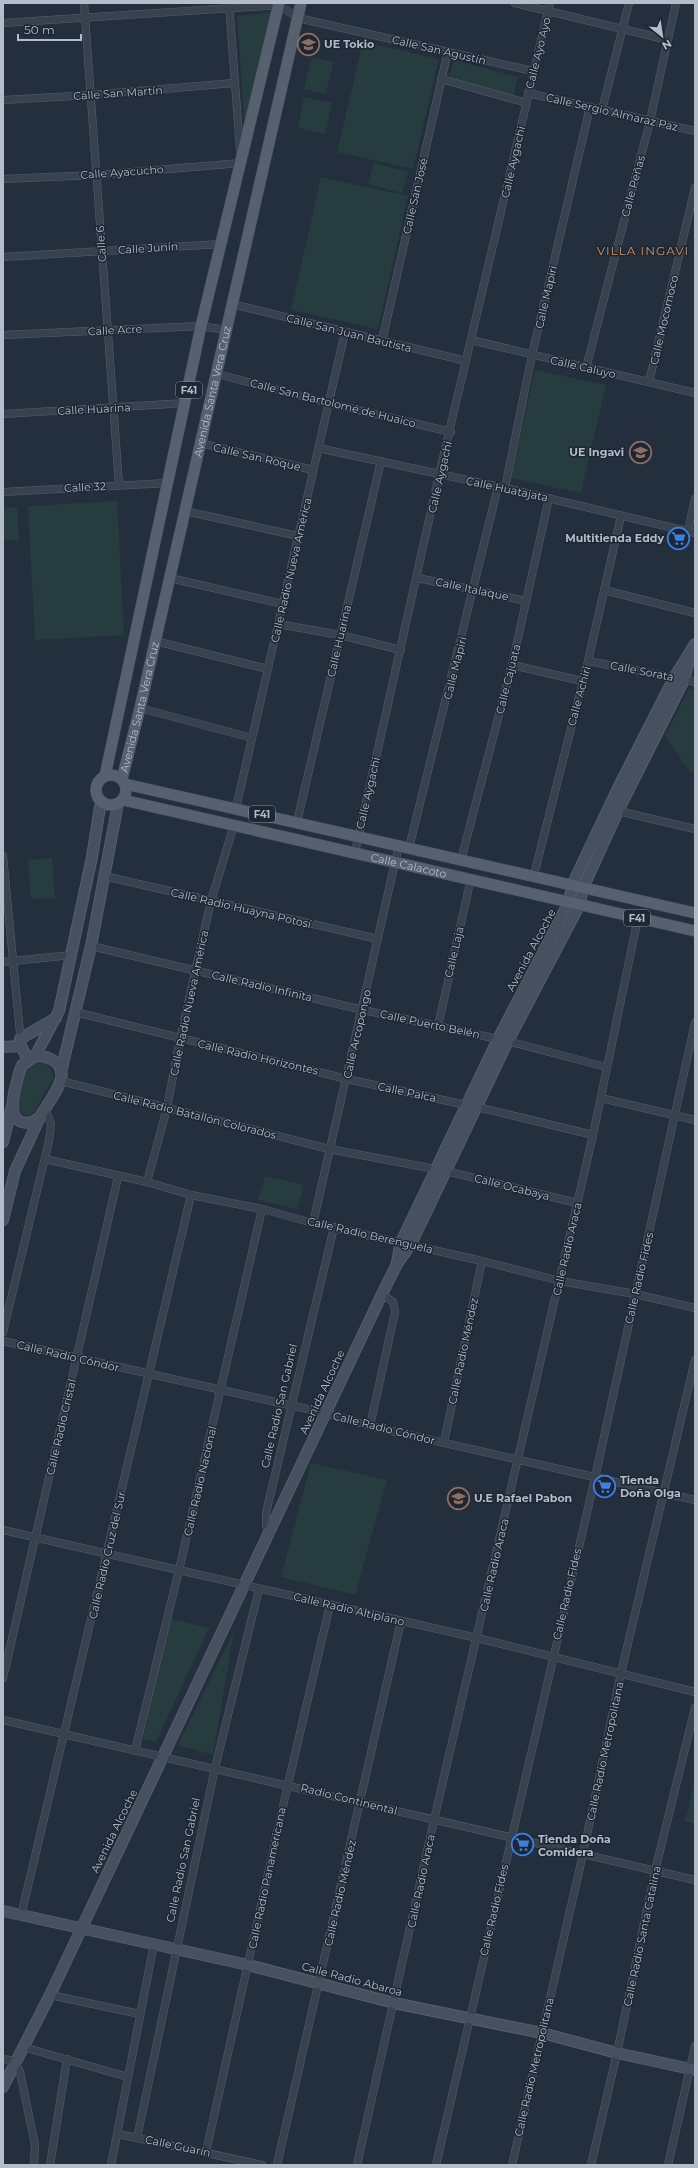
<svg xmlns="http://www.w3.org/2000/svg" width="698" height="2168" font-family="Montserrat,sans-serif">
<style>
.green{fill:#263c3f}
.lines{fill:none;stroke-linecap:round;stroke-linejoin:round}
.street-casing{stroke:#565f6c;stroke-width:8}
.secondary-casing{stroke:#565f6c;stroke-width:12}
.primary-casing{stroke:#414a57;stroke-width:12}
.street{stroke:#38414e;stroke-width:7}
.secondary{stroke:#465061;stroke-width:10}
.primary{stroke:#56606e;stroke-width:11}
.labels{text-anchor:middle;stroke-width:3;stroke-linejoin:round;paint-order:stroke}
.shield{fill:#1d2633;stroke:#878f9c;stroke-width:1}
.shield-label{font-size:10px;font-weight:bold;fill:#b4bcc9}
.poi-label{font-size:11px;font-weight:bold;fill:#b4bcc9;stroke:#1d2633;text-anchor:start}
.street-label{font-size:11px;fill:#b4bcc9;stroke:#1d2633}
.neighbourhood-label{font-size:12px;letter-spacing:1px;fill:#d59563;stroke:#1d2633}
</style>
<rect width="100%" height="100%" fill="#242f3e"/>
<g class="green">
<polygon points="271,12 245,131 237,16"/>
<polygon points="363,42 439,59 413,169 337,152"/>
<polygon points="312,57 333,62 326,94 304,89"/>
<polygon points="454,60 518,77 513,96 448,79"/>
<polygon points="304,97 332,103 325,134 298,128"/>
<polygon points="374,163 408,172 402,193 368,184"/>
<polygon points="321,177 408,196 378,329 291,310"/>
<polygon points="535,370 606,385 581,493 511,478"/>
<polygon points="117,501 124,635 35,640 28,506"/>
<polygon points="17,507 19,540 3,541 3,508"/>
<polygon points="689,689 695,691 695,771 691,773 665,736"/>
<polygon points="52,858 55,898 31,899 28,860"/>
<path d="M 36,1062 C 47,1062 52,1067 54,1077 L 34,1112 L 32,1115 C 9,1120 21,1081 26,1070 C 28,1066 32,1064 36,1062 Z"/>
<polygon points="265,1176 304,1185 297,1209 258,1200"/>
<polygon points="311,1463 387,1480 355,1595 281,1577"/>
<polygon points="169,1618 209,1628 156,1742 143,1739"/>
<polygon points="234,1631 213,1755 178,1745"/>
<polygon points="695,1779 695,1824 685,1821"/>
</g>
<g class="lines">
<defs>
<g id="street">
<polyline points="84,3 119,485"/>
<polyline points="515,3 668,40"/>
<polyline points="3,23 279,5 298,18 533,71"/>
<polyline points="441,79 527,103"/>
<polyline points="528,93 695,131"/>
<polyline points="3,100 91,95 234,83"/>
<polyline points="602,110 629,3"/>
<polyline points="3,179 96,175 241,163 229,3"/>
<polyline points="3,257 221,244"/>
<polyline points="232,304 466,361"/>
<polyline points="3,335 201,326 226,330"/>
<polyline points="471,340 695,393"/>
<polyline points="382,341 448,51"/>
<polyline points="586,368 650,121 676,3"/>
<polyline points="217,374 328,403 451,432"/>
<polyline points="649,382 695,188"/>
<polyline points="3,414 186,403"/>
<polyline points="200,443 313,470"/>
<polyline points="318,448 505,488 695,533"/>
<polyline points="505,488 532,355 590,107"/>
<polyline points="3,492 168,483"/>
<polyline points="185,511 298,536"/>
<polyline points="688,531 695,499"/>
<polyline points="170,578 283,604"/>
<polyline points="418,578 526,601"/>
<polyline points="604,590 695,613"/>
<polyline points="278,624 340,635 401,650"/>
<polyline points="155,641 268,669"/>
<polyline points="588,661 695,682"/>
<polyline points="512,665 582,681"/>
<polyline points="140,708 252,738"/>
<polyline points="236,808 345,332"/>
<polyline points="618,811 695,829"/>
<polyline points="297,822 381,461"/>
<polyline points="409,848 498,487"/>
<polyline points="355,852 439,475 550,3"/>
<polyline points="3,856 21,1043"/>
<polyline points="461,860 512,665 549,498"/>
<polyline points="534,875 588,661 621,516"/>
<polyline points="104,876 378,939"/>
<polyline points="91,946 363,1010 498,1039"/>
<polyline points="3,962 72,955"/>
<polyline points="75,1012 347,1079 466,1105"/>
<polyline points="438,1026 471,878"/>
<polyline points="508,1041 606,1067"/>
<polyline points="61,1081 329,1149 435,1169"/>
<polyline points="601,1098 695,1120"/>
<polyline points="477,1107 593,1135"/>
<polyline points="45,1159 147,1182 191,1195 262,1209 313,1223 482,1261 560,1281 635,1294 695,1308"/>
<polyline points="446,1171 577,1203"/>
<polyline points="147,1182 167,1108 180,1039 211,901 234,825"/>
<polyline points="313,1223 399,845"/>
<polyline points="3,1332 49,1141 51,1124 45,1108"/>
<polyline points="3,1341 325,1413 370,1426 695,1500"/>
<polyline points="370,1426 395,1312 393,1302 382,1294"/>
<polyline points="444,1442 482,1261"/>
<polyline points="3,1530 477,1638 695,1692"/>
<polyline points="271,1532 266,1526 266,1513 334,1227"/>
<polyline points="3,1678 118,1177"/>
<polyline points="3,1720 695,1880"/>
<polyline points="135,1751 179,1570 262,1209"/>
<polyline points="21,1916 191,1195"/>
<polyline points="50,1995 140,2014"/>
<polyline points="23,2047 128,2077"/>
<polyline points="3,2059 15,2061 20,2072 35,2145 34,2165"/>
<polyline points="118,2134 262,2165"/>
<polyline points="137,2138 215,1768 259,1589"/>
<polyline points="206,2152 288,1784 330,1605"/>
<polyline points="50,2165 67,2059"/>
<polyline points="111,2165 154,1944"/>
<polyline points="277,2165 401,1621"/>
<polyline points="357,2165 434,1820 593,1135 638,918"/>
<polyline points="436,2165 595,1478 695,1023"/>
<polyline points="512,2165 583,1854 621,1673 695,1360"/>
<polyline points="591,2165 617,2053 655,1871 695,1708"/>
<polyline points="668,2165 695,2046"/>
</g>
<g id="secondary">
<polyline points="20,1039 56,1018"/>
<polyline points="3,1047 21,1046 28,1060"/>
<polyline points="35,1056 59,1011 92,857 101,801"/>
<path d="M 35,1056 C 49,1055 67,1064 60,1082 C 56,1094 46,1106 40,1117 C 34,1122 29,1124 22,1122 C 4,1117 17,1082 20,1070 L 22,1065 Z"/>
<polyline points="61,1072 91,946 118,804"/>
<polyline points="3,1142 12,1106"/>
<polyline points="3,1220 15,1171 40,1117"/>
<polyline points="397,1262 401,1242 498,1039 569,902 572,885 619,786 674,678 695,644"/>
<polyline points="3,1911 248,1965 394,2003 542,2033 617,2053 695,2070"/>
<polyline points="3,2087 50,1995 382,1294 397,1264 411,1244 508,1041 580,904 583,888 618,811 684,680 691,651"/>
</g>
<g id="primary">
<circle cx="111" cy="790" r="15"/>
<polyline points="105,776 201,326 279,3"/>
<path id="s1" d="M 122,779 L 140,708 L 301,3"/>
<polyline points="125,784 695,913"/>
<path id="s2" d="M 123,800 L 695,931"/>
</g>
</defs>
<use href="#street" class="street-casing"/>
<use href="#secondary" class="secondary-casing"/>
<use href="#primary" class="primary-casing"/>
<use href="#street" class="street"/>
<use href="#secondary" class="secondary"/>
<use href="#primary" class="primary"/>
</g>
<defs>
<symbol id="school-ring" viewBox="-11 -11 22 22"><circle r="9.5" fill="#1d2633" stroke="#8d6e63" stroke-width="1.5"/><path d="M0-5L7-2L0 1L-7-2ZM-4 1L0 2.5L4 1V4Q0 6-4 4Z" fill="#8d6e63"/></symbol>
<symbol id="supermarket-ring" viewBox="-11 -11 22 22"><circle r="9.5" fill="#1d2633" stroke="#3f7fe0" stroke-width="1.5"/><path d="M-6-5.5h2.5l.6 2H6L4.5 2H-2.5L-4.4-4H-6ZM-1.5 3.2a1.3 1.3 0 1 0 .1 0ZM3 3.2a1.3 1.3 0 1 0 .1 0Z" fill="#3f7fe0"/></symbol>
</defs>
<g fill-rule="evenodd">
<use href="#school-ring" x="296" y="32" width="25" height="25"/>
<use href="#school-ring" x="628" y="440" width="25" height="25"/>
<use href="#supermarket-ring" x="666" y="526" width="25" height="25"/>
<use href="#supermarket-ring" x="592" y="1474" width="25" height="25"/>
<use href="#school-ring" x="446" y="1486" width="25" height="25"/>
<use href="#supermarket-ring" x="510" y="1832" width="25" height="25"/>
</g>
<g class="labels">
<g class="shield">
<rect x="176" y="382" width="26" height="16" rx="3"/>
<rect x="249" y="806" width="26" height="16" rx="3"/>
<rect x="624" y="910" width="26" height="16" rx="3"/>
</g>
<g class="shield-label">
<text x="189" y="394">F41</text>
<text x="262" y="818">F41</text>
<text x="637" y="922">F41</text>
</g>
<g class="poi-label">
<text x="324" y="48">UE Tokio</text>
<text x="624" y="456" text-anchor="end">UE Ingavi</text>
<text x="664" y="542" text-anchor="end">Multitienda Eddy</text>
<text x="620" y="1484">Tienda<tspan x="620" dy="13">Doña Olga</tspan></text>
<text x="474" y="1502">U.E Rafael Pabon</text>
<text x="538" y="1843">Tienda Doña<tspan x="538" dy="13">Comidera</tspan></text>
</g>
<g class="street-label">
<text transform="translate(439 50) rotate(13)" y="4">Calle San Agustín</text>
<text transform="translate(538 53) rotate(-76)" y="4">Calle Ayo Ayo</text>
<text transform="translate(118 93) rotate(-4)" y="4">Calle San Martín</text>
<text transform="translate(612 112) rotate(13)" y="4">Calle Sergio Almaraz Paz</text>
<text transform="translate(513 162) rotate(-77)" y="4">Calle Aygachi</text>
<text transform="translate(122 172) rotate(-4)" y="4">Calle Ayacucho</text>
<text transform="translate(633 186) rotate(-75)" y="4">Calle Peñas</text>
<text transform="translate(415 196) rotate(-77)" y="4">Calle San José</text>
<text transform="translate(101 244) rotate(-94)" y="4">Calle 6</text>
<text transform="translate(148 248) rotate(-4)" y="4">Calle Junín</text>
<text transform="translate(546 297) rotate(-77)" y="4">Calle Mapiri</text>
<text transform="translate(664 320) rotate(-77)" y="4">Calle Mocomoco</text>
<text transform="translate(115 330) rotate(-3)" y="4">Calle Acre</text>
<text transform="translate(349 333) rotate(14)" y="4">Calle San Juan Bautista</text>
<text transform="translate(583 367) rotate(13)" y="4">Calle Caluyo</text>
<text dy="4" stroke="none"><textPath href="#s1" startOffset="398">Avenida Santa Vera Cruz</textPath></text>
<text transform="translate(333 403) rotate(14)" y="4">Calle San Bartolomé de Huaico</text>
<text transform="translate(94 409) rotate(-3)" y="4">Calle Huarina</text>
<text transform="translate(257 457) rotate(13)" y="4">Calle San Roque</text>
<text transform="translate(440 477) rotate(-77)" y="4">Calle Aygachi</text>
<text transform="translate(85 487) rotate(-3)" y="4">Calle 32</text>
<text transform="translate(507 489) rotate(12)" y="4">Calle Huatajata</text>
<text transform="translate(291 570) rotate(-77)" y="4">Calle Radio Nueva América</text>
<text transform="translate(472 589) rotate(12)" y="4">Calle Italaque</text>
<text transform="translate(339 641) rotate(-77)" y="4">Calle Huarina</text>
<text transform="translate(455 668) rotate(-76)" y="4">Calle Mapiri</text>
<text transform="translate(642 671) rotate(11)" y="4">Calle Sorata</text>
<text transform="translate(508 679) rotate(-76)" y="4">Calle Cajuata</text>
<text transform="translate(579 696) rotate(-75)" y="4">Calle Achiri</text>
<text dy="4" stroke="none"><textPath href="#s1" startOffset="74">Avenida Santa Vera Cruz</textPath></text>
<text transform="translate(368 793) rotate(-77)" y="4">Calle Aygachi</text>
<text dy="4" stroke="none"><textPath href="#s2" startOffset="293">Calle Calacoto</textPath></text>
<text transform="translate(241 908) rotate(13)" y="4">Calle Radio Huayna Potosí</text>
<text transform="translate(531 950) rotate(-62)" y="4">Avenida Alcoche</text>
<text transform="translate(454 952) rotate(-77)" y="4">Calle Laja</text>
<text transform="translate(262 986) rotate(13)" y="4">Calle Radio Infinita</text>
<text transform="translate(189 1003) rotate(-78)" y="4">Calle Radio Nueva América</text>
<text transform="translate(430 1024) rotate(12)" y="4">Calle Puerto Belén</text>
<text transform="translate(357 1034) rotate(-77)" y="4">Calle Arcopongo</text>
<text transform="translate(258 1057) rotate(13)" y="4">Calle Radio Horizontes</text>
<text transform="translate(407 1092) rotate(12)" y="4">Calle Palca</text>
<text transform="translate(195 1115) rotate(14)" y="4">Calle Radio Batallón Colorados</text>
<text transform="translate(512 1187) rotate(14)" y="4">Calle Ocabaya</text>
<text transform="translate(370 1235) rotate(13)" y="4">Calle Radio Berenguela</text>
<text transform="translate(567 1249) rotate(-77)" y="4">Calle Radio Araca</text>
<text transform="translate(639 1278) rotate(-77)" y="4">Calle Radio Fides</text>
<text transform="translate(463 1351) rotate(-78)" y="4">Calle Radio Méndez</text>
<text transform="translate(68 1356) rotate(13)" y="4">Calle Radio Cóndor</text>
<text transform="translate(322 1392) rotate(-65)" y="4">Avenida Alcoche</text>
<text transform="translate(279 1406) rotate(-77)" y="4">Calle Radio San Gabriel</text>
<text transform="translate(61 1427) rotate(-77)" y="4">Calle Radio Cristal</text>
<text transform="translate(384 1428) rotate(14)" y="4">Calle Radio Cóndor</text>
<text transform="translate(200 1481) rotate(-77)" y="4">Calle Radio Nacional</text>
<text transform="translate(107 1555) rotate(-77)" y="4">Calle Radio Cruz del Sur</text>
<text transform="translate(494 1565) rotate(-77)" y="4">Calle Radio Araca</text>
<text transform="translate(567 1594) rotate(-77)" y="4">Calle Radio Fides</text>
<text transform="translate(349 1609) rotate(13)" y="4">Calle Radio Altiplano</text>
<text transform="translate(605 1751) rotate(-78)" y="4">Calle Radio Metropolitana</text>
<text transform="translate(349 1799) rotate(14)" y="4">Radio Continental</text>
<text transform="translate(114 1831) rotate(-64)" y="4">Avenida Alcoche</text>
<text transform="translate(183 1860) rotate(-78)" y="4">Calle Radio San Gabriel</text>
<text transform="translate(267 1878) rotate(-78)" y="4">Calle Radio Panamericana</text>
<text transform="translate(421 1881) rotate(-78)" y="4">Calle Radio Araca</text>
<text transform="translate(340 1893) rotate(-77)" y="4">Calle Radio Méndez</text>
<text transform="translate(494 1910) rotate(-77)" y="4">Calle Radio Fides</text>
<text transform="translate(642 1936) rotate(-78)" y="4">Calle Radio Santa Catalina</text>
<text transform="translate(352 1979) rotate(15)" y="4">Calle Radio Abaroa</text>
<text transform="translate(534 2067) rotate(-77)" y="4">Calle Radio Metropolitana</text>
<text transform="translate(178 2146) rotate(12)" y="4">Calle Guarín</text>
</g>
<g class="neighbourhood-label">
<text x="643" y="255">VILLA INGAVI</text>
</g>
</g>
<rect width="698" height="2168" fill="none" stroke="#b4bcc9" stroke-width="8"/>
<g transform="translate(662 36) rotate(150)" stroke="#1d2633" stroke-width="3" paint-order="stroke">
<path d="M0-3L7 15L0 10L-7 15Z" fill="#b4bcc9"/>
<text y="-6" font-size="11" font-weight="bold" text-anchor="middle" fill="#b4bcc9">N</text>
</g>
<path d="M18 34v6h63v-6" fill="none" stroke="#b4bcc9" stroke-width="2"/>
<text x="24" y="34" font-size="12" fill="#b4bcc9" stroke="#1d2633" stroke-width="3" paint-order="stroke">50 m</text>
</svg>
